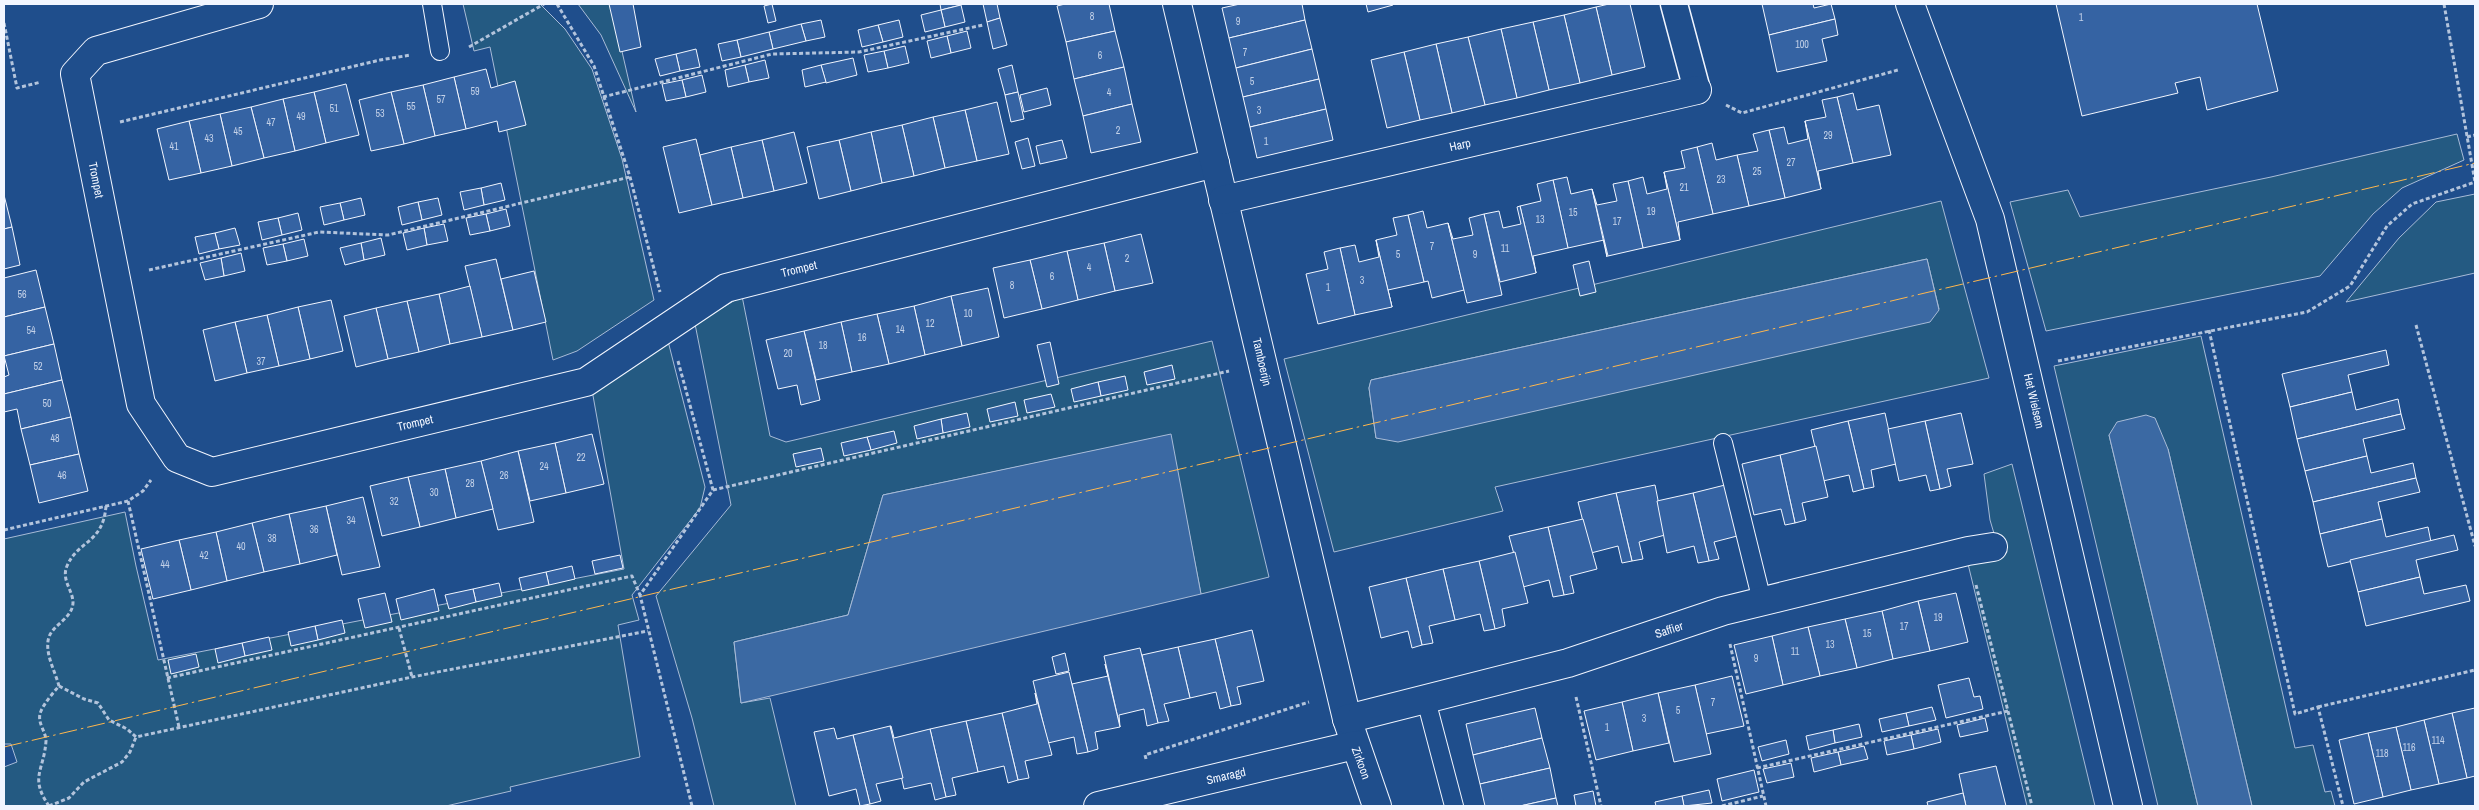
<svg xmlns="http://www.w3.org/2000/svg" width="2479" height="810" font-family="'Archivo Narrow',sans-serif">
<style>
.green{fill:#245a82;stroke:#a8bbd7;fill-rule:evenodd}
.water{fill:#3b69a3;stroke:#a8bbd7}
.building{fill:#3563a3;stroke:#f2f6ff}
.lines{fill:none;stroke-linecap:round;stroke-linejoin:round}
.service-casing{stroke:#f2f6ff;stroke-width:20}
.pedestrian-casing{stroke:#f2f6ff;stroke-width:29}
.minor-casing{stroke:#f2f6ff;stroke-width:30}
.path{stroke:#b3c4dc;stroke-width:3;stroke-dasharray:4 2.5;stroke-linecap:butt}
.service{stroke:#1f4e8c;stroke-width:18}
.pedestrian{stroke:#1f4e8c;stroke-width:26}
.minor{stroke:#1f4e8c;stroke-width:28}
.power{stroke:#ffb74d;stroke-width:1;stroke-dasharray:18 4 2.5 4;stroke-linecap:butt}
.labels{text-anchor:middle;stroke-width:4;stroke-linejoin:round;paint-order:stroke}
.number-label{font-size:10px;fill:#c3d1e8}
.street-label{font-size:12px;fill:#f2f6ff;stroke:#1f4e8c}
</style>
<rect width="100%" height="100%" fill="#1f4e8c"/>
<g class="green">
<polygon points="463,4 540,4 565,29 592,69 622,159 654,300 577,351 553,360 490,47 474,51"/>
<polygon points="578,4 611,4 636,112 601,35"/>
<polygon points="2457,134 2464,160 2402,188 2373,214 2320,276 2046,331 2010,202 2068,190 2080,217 2271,177"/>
<polygon points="2475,194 2475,273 2346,302 2399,238 2436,202"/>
<path d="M 1941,201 L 1989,378 L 1495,487 L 1503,511 L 1334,552 L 1284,359 ZM 1927,259 L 1939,309 L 1376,438 L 1369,388 L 1371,380 Z"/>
<polygon points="742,296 770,436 786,442 1212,341 1269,577 1201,594 1170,435 883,495 848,615 734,642 741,703 770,698 796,806 714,806 692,718 656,596 731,505 695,324"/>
<polygon points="2201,336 2295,748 2313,745 2325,792 2331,791 2335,806 2252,806 2168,449 2109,435 2198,806 2158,806 2054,366"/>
<polygon points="668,341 705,487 700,508 632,595 639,620 618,625 640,757 510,787 511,791 446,806 4,806 4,767 17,762 11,744 4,744 4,539 125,512 136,566 158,660 624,569 592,390"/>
<polygon points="2012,464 2095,806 2027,806 1968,564 2001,557 1990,520 1984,474"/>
</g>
<g class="water">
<polygon points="1927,259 1939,310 1930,322 1398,442 1376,438 1369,388 1371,380"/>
<polygon points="2146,415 2155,418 2168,449 2252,806 2198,806 2109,435 2117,422"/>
<polygon points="1171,434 1201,594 741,703 734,642 848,615 883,495"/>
</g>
<g class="building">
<polygon points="609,4 633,4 641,47 620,52"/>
<polygon points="772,4 776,21 768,23 764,6"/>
<polygon points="940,4 961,4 961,5 941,10"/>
<polygon points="983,4 997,4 1000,18 987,22"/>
<polygon points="1065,4 1109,4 1115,31 1066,42 1057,6"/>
<polygon points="1240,4 1302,4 1305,20 1229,38 1222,8"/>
<polygon points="1366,4 1393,4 1393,5 1368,12"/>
<polygon points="1609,4 1630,4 1645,67 1612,75 1596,7"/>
<polygon points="1762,4 1813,4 1814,8 1831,4 1835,19 1769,35"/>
<polygon points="2056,4 2257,4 2278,91 2207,110 2200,77 2175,83 2178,93 2082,116"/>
<polygon points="961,5 965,22 945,27 941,10"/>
<polygon points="1596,7 1612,75 1580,83 1564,15"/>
<polygon points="941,10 945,27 925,32 921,15"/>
<polygon points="1564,15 1580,83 1549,90 1533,22"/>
<polygon points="1000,18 1007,45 993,49 987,22"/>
<polygon points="1835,19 1838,35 1822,39 1827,61 1777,72 1769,35"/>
<polygon points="821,20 825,37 806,41 801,24"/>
<polygon points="899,20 903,37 883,42 878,25"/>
<polygon points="1305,20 1312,49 1236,68 1229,38"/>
<polygon points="1533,22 1549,90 1517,98 1501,29"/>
<polygon points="801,24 806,41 773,49 769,32"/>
<polygon points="878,25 883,42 862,47 858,30"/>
<polygon points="1501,29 1517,98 1485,105 1468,37"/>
<polygon points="967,31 971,48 951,53 947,36"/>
<polygon points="1115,31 1124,67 1074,79 1066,42"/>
<polygon points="769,32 773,49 741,57 737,40"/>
<polygon points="947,36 951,53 931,58 927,41"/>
<polygon points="1468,37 1485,105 1452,113 1436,44"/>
<polygon points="737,40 741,57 722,61 718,44"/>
<polygon points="1436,44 1452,113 1420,120 1404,52"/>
<polygon points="905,46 909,63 888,68 884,51"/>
<polygon points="696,49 700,67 680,71 676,54"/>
<polygon points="1312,49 1319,79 1243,97 1236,68"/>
<polygon points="884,51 888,68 868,72 864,55"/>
<polygon points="1404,52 1420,120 1387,128 1371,60"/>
<polygon points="676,54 680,71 660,76 655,59"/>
<polygon points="853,58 857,75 826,83 821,65"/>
<polygon points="765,60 769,78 749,82 745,65"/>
<polygon points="745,65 749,82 728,87 725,70"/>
<polygon points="821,65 826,82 805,87 802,70"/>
<polygon points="1012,65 1018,92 1005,95 998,69"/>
<polygon points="1124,67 1132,104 1083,116 1074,79"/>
<polygon points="486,69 491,88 515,81 526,125 499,132 497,121 466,129 454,77"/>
<polygon points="702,75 706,92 686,97 682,80"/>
<polygon points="454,77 466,129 435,136 423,85"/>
<polygon points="1319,79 1326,109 1250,127 1243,97"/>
<polygon points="682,80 686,97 666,101 662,84"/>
<polygon points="346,84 359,135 326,143 314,92"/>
<polygon points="423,85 435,136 404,144 391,92"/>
<polygon points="1047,88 1051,105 1024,112 1020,95"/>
<polygon points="314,92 326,143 295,151 283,99"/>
<polygon points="391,92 404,144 371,151 359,100"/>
<polygon points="1018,92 1024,119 1011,122 1005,95"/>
<polygon points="1853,93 1857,110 1879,105 1891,155 1853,163 1837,97"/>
<polygon points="1837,97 1853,163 1818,171 1821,189 1805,121 1826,117 1822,100"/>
<polygon points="283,99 295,151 264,158 251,107"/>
<polygon points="997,102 1009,154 977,161 965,110"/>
<polygon points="1132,104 1141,142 1091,153 1083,116"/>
<polygon points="251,107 264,158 232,166 220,114"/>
<polygon points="1326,109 1333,140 1257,158 1250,127"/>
<polygon points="965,110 977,161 945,168 933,117"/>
<polygon points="220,114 232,166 201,173 189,121"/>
<polygon points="933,117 945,168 914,176 902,125"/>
<polygon points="189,121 201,173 169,180 157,129"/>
<polygon points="1805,121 1821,189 1785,198 1769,130 1784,127 1788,144 1808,139"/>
<polygon points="902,125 914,176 882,183 871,132"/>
<polygon points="1769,130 1785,198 1749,206 1737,155 1758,151 1753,134"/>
<polygon points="794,132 807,183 774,191 762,140"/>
<polygon points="871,132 882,183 851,191 839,140"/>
<polygon points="1028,138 1035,166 1022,169 1015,142"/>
<polygon points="696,139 712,205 679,213 663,147"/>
<polygon points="762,140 774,191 743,198 731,147"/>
<polygon points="839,140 851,191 819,199 807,147"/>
<polygon points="1062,140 1067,158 1040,164 1036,146"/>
<polygon points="1712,143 1716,160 1737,155 1749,206 1713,214 1697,147"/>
<polygon points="731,147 743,198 712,205 700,155"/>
<polygon points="1697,147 1713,214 1678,222 1680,240 1664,172 1685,168 1681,151"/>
<polygon points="1664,172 1680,240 1643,248 1628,181 1643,177 1647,194 1667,189"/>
<polygon points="1567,177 1571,194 1592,189 1607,257 1604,240 1568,248 1553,180"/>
<polygon points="1553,180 1568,248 1533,256 1536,273 1520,206 1541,201 1537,184"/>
<polygon points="1628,181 1643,248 1608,256 1592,189 1597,205 1617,201 1613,184"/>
<polygon points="501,183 505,200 484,205 481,188"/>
<polygon points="481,188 484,205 464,210 460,192"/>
<polygon points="4,195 12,227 4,229"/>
<polygon points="361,198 365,215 344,220 340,203"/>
<polygon points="438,198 442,215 422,220 418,202"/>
<polygon points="418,202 422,220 402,225 398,207"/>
<polygon points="340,203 344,220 324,225 320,207"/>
<polygon points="1520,206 1536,273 1500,282 1484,214 1499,211 1503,228 1521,224 1517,207"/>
<polygon points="506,209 510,226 490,231 486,214"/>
<polygon points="1423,211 1427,228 1448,223 1464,290 1432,298 1428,281 1424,282 1408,215"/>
<polygon points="298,213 302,230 282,235 278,218"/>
<polygon points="486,214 490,231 470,235 466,218"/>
<polygon points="1484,214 1502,295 1467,303 1448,223 1453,239 1473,235 1469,218"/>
<polygon points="1408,215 1424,282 1388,290 1392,307 1376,240 1397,235 1393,218"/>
<polygon points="278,218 282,235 262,240 258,222"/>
<polygon points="444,224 448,241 427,245 424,228"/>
<polygon points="12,227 20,265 4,269 4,229"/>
<polygon points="235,228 240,245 219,249 215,233"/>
<polygon points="424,228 427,245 407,250 403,233"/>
<polygon points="215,233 219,249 199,254 195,237"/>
<polygon points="1141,234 1153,283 1115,291 1104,243"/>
<polygon points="381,238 385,255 364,260 361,243"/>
<polygon points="304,239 308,256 287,261 283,244"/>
<polygon points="1376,240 1392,307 1355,315 1340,248 1355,245 1359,262 1379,257"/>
<polygon points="361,243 364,260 345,265 340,248"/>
<polygon points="1104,243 1115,291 1078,300 1067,251"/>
<polygon points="283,244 287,261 267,265 263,248"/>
<polygon points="1340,248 1355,315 1318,324 1306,274 1328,269 1324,252"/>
<polygon points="1067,251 1078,300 1042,309 1030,260"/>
<polygon points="241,253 245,271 224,276 221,258"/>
<polygon points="221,258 224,276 205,280 200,263"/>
<polygon points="496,259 513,330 482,337 465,266"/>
<polygon points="1030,260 1042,309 1004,318 993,268"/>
<polygon points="1589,261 1596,292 1580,296 1573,265"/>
<polygon points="36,270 45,307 4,317 4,278"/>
<polygon points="534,271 546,322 513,330 501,279"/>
<polygon points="470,286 482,337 450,344 439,294"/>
<polygon points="988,288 999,337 962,346 951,296"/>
<polygon points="439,294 450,344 419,352 407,301"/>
<polygon points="951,296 962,346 925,355 914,306"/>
<polygon points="331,300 343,351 310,359 298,307"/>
<polygon points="407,301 419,352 388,359 376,308"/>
<polygon points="914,306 925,355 889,364 877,314"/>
<polygon points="45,307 54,344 4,356 4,317"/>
<polygon points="298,307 310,359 279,366 267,315"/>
<polygon points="376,308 388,359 356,367 344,316"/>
<polygon points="877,314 889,364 852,372 841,322"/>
<polygon points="267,315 279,366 247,373 235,322"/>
<polygon points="235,322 247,373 215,381 203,330"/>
<polygon points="841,322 852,372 816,380 804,331"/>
<polygon points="804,331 820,400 801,405 797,385 778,389 766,340"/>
<polygon points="1050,342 1059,384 1047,387 1037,345"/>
<polygon points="54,344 62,380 4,394 4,377 9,375 4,356"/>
<polygon points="2386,350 2389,365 2348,375 2352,392 2290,407 2282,374"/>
<polygon points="1172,365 1175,379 1147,385 1144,372"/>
<polygon points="1125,376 1128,390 1101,396 1098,382"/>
<polygon points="62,380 71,417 21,429 17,409 4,412 4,394"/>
<polygon points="1098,382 1101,396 1074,402 1071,389"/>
<polygon points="2352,392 2356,410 2398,399 2401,414 2297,439 2290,407"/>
<polygon points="1051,394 1055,407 1027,413 1024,400"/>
<polygon points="1015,402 1018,416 990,422 987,409"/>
<polygon points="967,413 970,427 943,433 941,419"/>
<polygon points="1885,413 1896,464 1871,470 1874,487 1864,489 1848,421"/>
<polygon points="1961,413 1973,464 1947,469 1951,486 1940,489 1925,421"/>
<polygon points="2401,414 2405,429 2363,439 2367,456 2305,471 2297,439"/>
<polygon points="71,417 79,454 30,465 21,429"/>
<polygon points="941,419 943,433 917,439 914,426"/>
<polygon points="1848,421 1864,489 1853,492 1849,475 1823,481 1811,430"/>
<polygon points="1925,421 1940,489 1930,491 1926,475 1899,481 1888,429"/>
<polygon points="894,431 897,443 871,450 867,437"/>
<polygon points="592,434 604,484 566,493 555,443"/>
<polygon points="867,437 871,450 844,456 841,443"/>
<polygon points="555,443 566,493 530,501 518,451"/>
<polygon points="1816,446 1828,497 1802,503 1806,520 1795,523 1780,455"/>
<polygon points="821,448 824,461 796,467 793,454"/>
<polygon points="518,451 534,522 498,530 481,461"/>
<polygon points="79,454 88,491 39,503 30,465"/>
<polygon points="1780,455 1795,523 1785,525 1781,509 1754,515 1742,464"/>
<polygon points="2367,456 2371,473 2413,463 2416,478 2313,502 2305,471"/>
<polygon points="481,461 493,509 456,518 445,469"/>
<polygon points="445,469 456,518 420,527 408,477"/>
<polygon points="408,477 420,527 382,536 370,486"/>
<polygon points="2416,478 2420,492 2378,502 2382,519 2320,534 2313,502"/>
<polygon points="1729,484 1741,535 1714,542 1719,559 1709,561 1693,493"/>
<polygon points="1655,485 1665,535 1639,542 1643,559 1632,561 1616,493"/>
<polygon points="1616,493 1632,561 1622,563 1618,546 1591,553 1578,502"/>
<polygon points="1693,493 1709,561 1698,563 1694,546 1667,553 1657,501"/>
<polygon points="363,497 380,567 342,575 326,506"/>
<polygon points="326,506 337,555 300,564 289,514"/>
<polygon points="289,514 300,564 264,572 252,523"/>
<polygon points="1583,519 1597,569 1570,576 1574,593 1564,595 1548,527"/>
<polygon points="2382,519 2386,537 2428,527 2431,542 2328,567 2320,534"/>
<polygon points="252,523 264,572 227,581 216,532"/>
<polygon points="1548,527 1564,595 1553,597 1549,580 1523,587 1509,536"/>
<polygon points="216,532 227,581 191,590 179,540"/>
<polygon points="2454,535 2458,550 2416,560 2420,577 2358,592 2350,560"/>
<polygon points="179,540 191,590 153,599 141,549"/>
<polygon points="1515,552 1528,603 1502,609 1505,626 1495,629 1479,561"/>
<polygon points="620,555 623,568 595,574 592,561"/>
<polygon points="1479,561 1495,629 1484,631 1480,614 1455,620 1443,569"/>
<polygon points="572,566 575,579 549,585 546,572"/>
<polygon points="1443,569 1455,620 1429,626 1433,643 1422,645 1406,578"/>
<polygon points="546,572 549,585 522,591 519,578"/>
<polygon points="2420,577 2424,594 2466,585 2470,601 2366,626 2358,592"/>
<polygon points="1406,578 1422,645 1412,648 1408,631 1381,638 1369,587"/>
<polygon points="499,583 502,596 476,602 473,589"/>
<polygon points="434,589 439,611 401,620 396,599"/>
<polygon points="473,589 476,602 449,609 445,595"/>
<polygon points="385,593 392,622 365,628 358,599"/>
<polygon points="1956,593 1968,642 1930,651 1918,601"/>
<polygon points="1918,601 1930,651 1893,659 1882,611"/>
<polygon points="1882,611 1893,659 1857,668 1845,619"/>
<polygon points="1845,619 1857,668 1820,676 1808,627"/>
<polygon points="342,620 345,633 318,640 315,626"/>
<polygon points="315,626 318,640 291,646 288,632"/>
<polygon points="1808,627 1820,676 1783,685 1772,636"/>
<polygon points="1252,630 1264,681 1237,687 1241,704 1231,706 1215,639"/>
<polygon points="1772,636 1783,685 1746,694 1734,645"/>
<polygon points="269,637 272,650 245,656 242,643"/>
<polygon points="1215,639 1231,706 1220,709 1216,692 1190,698 1178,647"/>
<polygon points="242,643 245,656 218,663 215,649"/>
<polygon points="1178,647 1190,698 1164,704 1169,721 1158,723 1142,655"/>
<polygon points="1140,648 1158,723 1147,726 1144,709 1119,715 1120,727 1104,656"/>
<polygon points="1065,653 1069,671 1056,674 1052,657"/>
<polygon points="196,654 199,667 171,674 168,660"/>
<polygon points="1105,664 1120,727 1095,732 1098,749 1088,752 1072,684 1108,676"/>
<polygon points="1069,672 1088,752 1077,754 1074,737 1048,743 1033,681"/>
<polygon points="1732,676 1744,726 1706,734 1695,685"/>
<polygon points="1969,678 1974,697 1980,696 1983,709 1946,718 1938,685"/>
<polygon points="1695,685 1711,754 1674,762 1658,693"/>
<polygon points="1035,693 1052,755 1025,761 1029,778 1018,780 1002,713 1037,704"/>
<polygon points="1658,693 1669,743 1633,751 1622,702"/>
<polygon points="1622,702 1633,751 1596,760 1584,711"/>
<polygon points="1932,707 1936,720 1909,726 1906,713"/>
<polygon points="1535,708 1542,738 1473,755 1466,724"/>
<polygon points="2475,708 2475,776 2467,778 2452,713"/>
<polygon points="1002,713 1018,780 1008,783 1004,766 978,772 966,721"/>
<polygon points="1906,713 1909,726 1882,732 1879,719"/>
<polygon points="2452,713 2467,778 2439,784 2424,720"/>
<polygon points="1985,718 1988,731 1960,737 1957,725"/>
<polygon points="2424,720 2439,784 2411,790 2396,727"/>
<polygon points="966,721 978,772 952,778 956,795 946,797 930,729"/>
<polygon points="1859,724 1862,737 1835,743 1833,730"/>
<polygon points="890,726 891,726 894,738 930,729 946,797 935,800 931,783 904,789"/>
<polygon points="890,726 903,778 876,784 881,801 870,804 853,735"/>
<polygon points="2396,727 2411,790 2383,797 2368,733"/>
<polygon points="834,728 837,739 853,735 870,804 860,806 856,789 829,796 814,732"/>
<polygon points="1938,729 1941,742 1914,749 1911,735"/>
<polygon points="1833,730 1835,743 1809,750 1806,736"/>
<polygon points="2368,733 2383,797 2354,804 2339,740"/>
<polygon points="1911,735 1914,749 1887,755 1884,741"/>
<polygon points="1542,738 1550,768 1480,784 1473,755"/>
<polygon points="1786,740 1789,754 1762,761 1758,747"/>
<polygon points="1864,746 1868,759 1841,765 1838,752"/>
<polygon points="1838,752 1841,765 1814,772 1811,758"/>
<polygon points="1791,763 1794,777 1767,783 1763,769"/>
<polygon points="1996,766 2006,806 1966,806 1959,774"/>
<polygon points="1550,768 1556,798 1520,806 1485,806 1480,784"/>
<polygon points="1754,770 1759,792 1722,801 1717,779"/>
<polygon points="1709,790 1712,803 1684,806 1682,796"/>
<polygon points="1593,791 1596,806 1576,806 1574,795"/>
<polygon points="1963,793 1966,806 1928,806 1927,802"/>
<polygon points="1682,796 1684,806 1656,806 1655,802"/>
<polygon points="1556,798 1558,806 1520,806"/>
</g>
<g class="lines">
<defs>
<g id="service">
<polyline points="432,4 440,51"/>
<polyline points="1723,443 1762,601"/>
<polyline points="1426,700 1454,806"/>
</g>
<polyline id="pedestrian" points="1674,4 1697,90"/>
<g id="minor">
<polyline points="259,4 96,51 75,74 141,404 177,458 212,472 586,382 726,288 1215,163"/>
<polyline points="1177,4 1347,719 1377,806"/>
<polyline points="1910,4 1990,219 2128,806"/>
<polyline points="1223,200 1697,90"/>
<polyline points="1347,719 1568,663 1723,611 1968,551 1993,547"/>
<polyline points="1098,806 1355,745"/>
</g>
</defs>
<use href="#service" class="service-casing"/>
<use href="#pedestrian" class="pedestrian-casing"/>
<use href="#minor" class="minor-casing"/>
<g class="path">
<polyline points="557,4 594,66 630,177 660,292"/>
<polyline points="2444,4 2475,182"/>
<polyline points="4,23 17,88 41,82"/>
<polyline points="469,47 544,4"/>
<polyline points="603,97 772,54 859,52 983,25"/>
<polyline points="1726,105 1742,113 1898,70"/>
<polyline points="120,122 380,60 411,55"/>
<polyline points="2467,137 2475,135"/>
<polyline points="149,270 319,232 388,235 630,177"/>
<polyline points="2416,325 2475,546"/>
<polyline points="2209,330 2295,714 2318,707 2343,806"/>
<polyline points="678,361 713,490 640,595 692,806"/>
<polyline points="2058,361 2307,312 2350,286 2387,226 2412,204 2475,182"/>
<polyline points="713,490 1229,371"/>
<polyline points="128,501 179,727"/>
<polyline points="4,530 128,501 143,491 151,480"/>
<polyline points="1976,585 2032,806"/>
<polyline points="399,628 412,677"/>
<polyline points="1730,644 1766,806"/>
<polyline points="167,678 632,576 640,595"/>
<polyline points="59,686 84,699 98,703 109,720 127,729 136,737 412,677 648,631"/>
<polyline points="1576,697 1601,806"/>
<polyline points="2318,707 2475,670"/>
<polyline points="1146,759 1145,755 1309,702"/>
<polyline points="1757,768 2008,711"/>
<path d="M 49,806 C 29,777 44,771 46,741 C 46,731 36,722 41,711 C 45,702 53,693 59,686 C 55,671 46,656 48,641 C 50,625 72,620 73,603 C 73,590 61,580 67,566 C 78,540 103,544 106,506"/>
<polyline points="49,806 69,798 84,782 122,762 130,752 136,737"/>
<polyline points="1722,806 1763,796"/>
</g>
<use href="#service" class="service"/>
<use href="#pedestrian" class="pedestrian"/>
<use href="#minor" class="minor"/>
<polyline class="power" points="4,747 2475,163"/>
</g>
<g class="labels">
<g class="number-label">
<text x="1092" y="20">8</text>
<text x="2081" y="21">1</text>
<text x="1238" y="25">9</text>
<text x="1802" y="48">100</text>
<text x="1245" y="56">7</text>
<text x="1100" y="59">6</text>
<text x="1252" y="85">5</text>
<text x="475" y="95">59</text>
<text x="1109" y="96">4</text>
<text x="441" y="103">57</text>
<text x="411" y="110">55</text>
<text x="334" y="112">51</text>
<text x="1259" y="114">3</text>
<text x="380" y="117">53</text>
<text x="301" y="120">49</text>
<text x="271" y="126">47</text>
<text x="1118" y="134">2</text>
<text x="238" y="135">45</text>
<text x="1828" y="139">29</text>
<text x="209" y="142">43</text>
<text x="1266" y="145">1</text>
<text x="174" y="150">41</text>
<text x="1791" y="166">27</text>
<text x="1757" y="175">25</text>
<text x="1721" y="183">23</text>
<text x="1684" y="191">21</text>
<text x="1651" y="215">19</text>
<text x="1573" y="216">15</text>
<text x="1540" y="223">13</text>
<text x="1617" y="225">17</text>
<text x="1432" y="250">7</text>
<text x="1505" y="252">11</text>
<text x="1398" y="258">5</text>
<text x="1475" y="258">9</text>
<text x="1127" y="262">2</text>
<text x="1089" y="271">4</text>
<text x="1052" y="280">6</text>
<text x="1362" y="284">3</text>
<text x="1012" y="289">8</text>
<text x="1328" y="291">1</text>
<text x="22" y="298">56</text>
<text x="968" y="317">10</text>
<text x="930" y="327">12</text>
<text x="900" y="333">14</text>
<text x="31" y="334">54</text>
<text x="862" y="341">16</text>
<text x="823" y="349">18</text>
<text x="788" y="357">20</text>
<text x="261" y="365">37</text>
<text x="38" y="370">52</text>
<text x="47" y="407">50</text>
<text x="55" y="442">48</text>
<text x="581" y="461">22</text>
<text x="544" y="470">24</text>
<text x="62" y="479">46</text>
<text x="504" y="479">26</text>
<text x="470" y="487">28</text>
<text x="434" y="496">30</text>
<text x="394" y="505">32</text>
<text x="351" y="524">34</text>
<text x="314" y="533">36</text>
<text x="272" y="542">38</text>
<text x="241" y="550">40</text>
<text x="204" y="559">42</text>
<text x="165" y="568">44</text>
<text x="1938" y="621">19</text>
<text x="1904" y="630">17</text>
<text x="1867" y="637">15</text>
<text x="1830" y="648">13</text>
<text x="1795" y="655">11</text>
<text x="1756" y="662">9</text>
<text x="1713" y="706">7</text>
<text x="1678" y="714">5</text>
<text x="1644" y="722">3</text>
<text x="1607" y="731">1</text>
<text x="2438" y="744">114</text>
<text x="2409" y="751">116</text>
<text x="2382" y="757">118</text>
</g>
<g class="street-label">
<text transform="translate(1460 145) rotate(-13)" y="4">Harp</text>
<text transform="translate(96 180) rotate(79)" y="4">Trompet</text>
<text transform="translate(799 269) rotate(-14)" y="4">Trompet</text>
<text transform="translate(1262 362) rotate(77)" y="4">Tamboerijn</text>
<text transform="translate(2034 401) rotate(77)" y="4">Het Wielsem</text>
<text transform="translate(415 423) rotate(-13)" y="4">Trompet</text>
<text transform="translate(1669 630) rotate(-18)" y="4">Saffier</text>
<text transform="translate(1361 763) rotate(70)" y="4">Zirkoon</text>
<text transform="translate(1226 776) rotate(-13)" y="4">Smaragd</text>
</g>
</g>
<rect width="2479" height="810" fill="none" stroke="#f2f6ff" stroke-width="10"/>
</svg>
